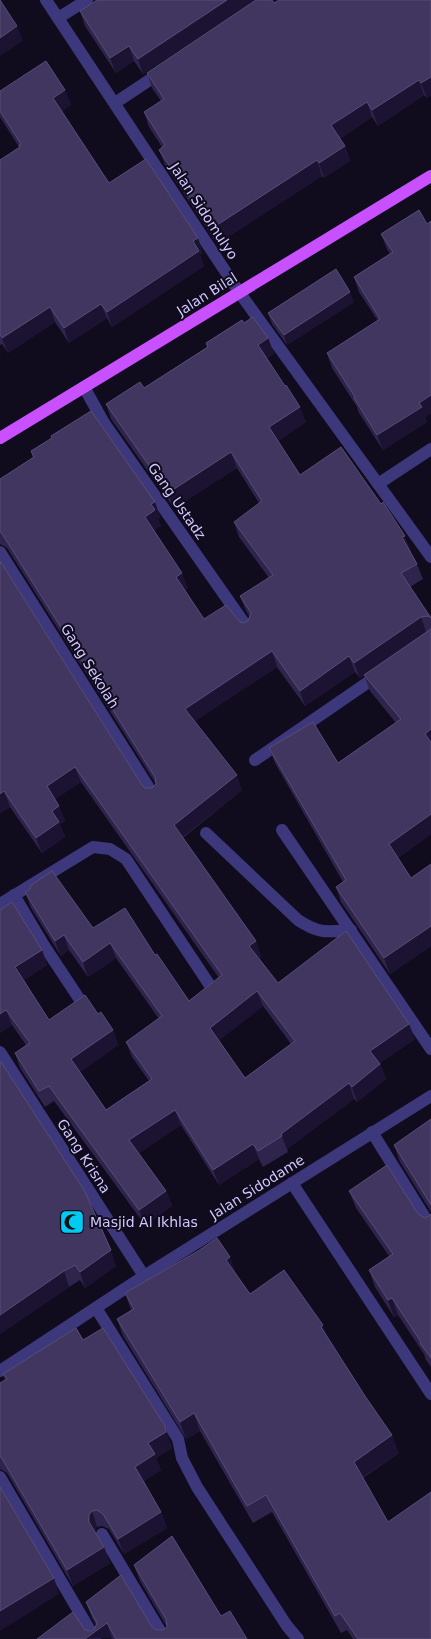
<svg xmlns="http://www.w3.org/2000/svg" width="431" height="1639" font-family="'DejaVu Sans',sans-serif">
<style>
.lines{fill:none;stroke-linecap:round;stroke-linejoin:round}
.minor{stroke:#3d377c;stroke-width:12}
.major{stroke:#c850fe;stroke-width:12}
.wall{fill:#2e244c;fill-rule:evenodd}
.shaded-wall{fill:#1b1331}
.building{fill:#40365f;stroke:#574d78;fill-rule:evenodd}
.labels{text-anchor:middle;stroke-width:4;stroke-linejoin:round;paint-order:stroke}
.street-label{font-size:14px;fill:#d2c8ff;stroke:#100c1d}
.poi-label{font-size:14px;fill:#d2c8ff;stroke:#100c1d;text-anchor:start}
</style>
<rect width="100%" height="100%" fill="#100c1d"/>
<g class="lines">
<g class="minor">
<polyline points="46,0 239,292 431,557"/>
<polyline points="58,18 87,0"/>
<polyline points="115,103 163,71"/>
<polyline points="84,387 104,423 249,630"/>
<polyline points="378,484 431,449"/>
<polyline points="0,552 154,796"/>
<polyline points="255,760 380,674"/>
<polyline points="282,830 431,1049"/>
<path d="M 206,833 L 298,920 C 319,934 327,932 351,930"/>
<polyline points="14,895 43,944 82,1003"/>
<polyline points="0,904 93,847 110,849 126,859 211,987"/>
<polyline points="0,1052 144,1276"/>
<polyline points="372,1132 431,1227"/>
<polyline points="292,1183 431,1394"/>
<polyline points="96,1308 178,1439 182,1458 197,1487 287,1626 298,1639"/>
<polyline points="0,1371 144,1276 431,1096"/>
<polyline points="0,1477 95,1639"/>
<polyline points="102,1534 165,1639"/>
</g>
<polyline class="major" points="0,438 431,176"/>
</g>
<g class="wall">
<polygon points="97,0 255,0 143,74 134,61 116,73 85,26 80,11"/>
<polygon points="431,0 427,98 424,95 378,126 372,117 340,139 345,146 350,161 324,178 322,176 217,244 165,165 159,150 162,147 149,127 144,112 161,101 152,88 147,73 274,3"/>
<polygon points="65,90 71,105 62,111 109,183 203,253 200,255 204,266 112,327 107,318 69,343 55,322 8,353 2,344 0,345 0,160 19,147 0,117 0,91"/>
<polygon points="419,210 425,417 427,422 383,450 359,413 357,407 332,368 327,353 378,321 359,292 354,277 390,254 387,249 381,234"/>
<polygon points="354,302 287,345 272,324 268,313"/>
<path d="M 244,323 L 268,338 L 274,354 L 266,358 L 306,422 L 278,441 L 300,475 L 411,551 L 410,551 L 417,564 L 423,579 L 410,587 L 431,617 L 431,834 L 398,858 L 411,878 L 431,864 L 431,946 L 390,974 L 341,902 L 336,887 L 343,882 L 275,763 L 269,748 L 338,763 L 396,723 L 370,691 L 364,675 L 427,632 L 360,678 L 355,672 L 305,706 L 277,667 L 195,721 L 242,790 L 183,838 L 256,941 L 261,957 L 259,958 L 278,983 L 415,1039 L 380,1063 L 386,1079 L 357,1102 L 354,1099 L 287,1149 L 288,1152 L 263,1167 L 259,1159 L 219,1185 L 181,1125 L 139,1153 L 166,1191 L 172,1206 L 145,1225 L 54,1101 L 45,1107 L 20,1068 L 15,1053 L 26,1045 L 12,1025 L 0,1033 L 0,910 L 42,950 L 47,965 L 24,980 L 49,1020 L 98,1014 L 113,1030 L 118,1045 L 80,1072 L 106,1110 L 149,1081 L 132,1057 L 126,1042 L 159,1019 L 116,958 L 88,977 L 69,950 L 61,956 L 31,908 L 25,892 L 31,889 L 30,886 L 93,928 L 155,955 L 189,1001 L 219,978 L 81,782 L 55,799 L 65,821 L 60,824 L 65,837 L 42,853 L 10,807 L 0,813 L 0,561 L 142,785 L 145,788 L 152,788 L 156,784 L 7,548 L 0,544 L 0,479 L 33,458 L 31,451 L 52,438 L 51,436 L 155,502 L 160,517 L 158,519 L 161,526 L 154,530 L 188,588 L 185,590 L 204,619 L 244,623 L 248,621 L 250,618 L 246,611 L 240,596 L 269,578 L 239,537 L 234,522 L 259,503 L 237,468 L 174,508 L 111,419 L 106,404 L 144,388 L 207,347 L 206,343 ZM 263,1006 L 291,1044 L 245,1078 L 219,1040 Z"/>
<polygon points="0,1063 116,1266 85,1288 80,1280 69,1287 0,1334"/>
<polygon points="431,1119 431,1212 400,1162 394,1145"/>
<polygon points="349,1191 418,1214 425,1218 429,1216 431,1214 431,1367 426,1360 424,1354 398,1315 394,1317 375,1287 369,1270 389,1256 356,1208"/>
<polygon points="236,1274 250,1294 327,1337 399,1453 363,1478 431,1639 353,1639 347,1630 341,1633 272,1512 253,1523 200,1431 186,1439 123,1336 117,1319 131,1310 125,1293"/>
<polygon points="83,1340 170,1442 172,1448 156,1458 161,1470 144,1481 161,1512 167,1528 124,1554 109,1529 102,1526 97,1527 95,1531 104,1547 110,1563 73,1586 7,1473 0,1469 0,1383 5,1380 3,1374"/>
<polygon points="134,1565 221,1616 247,1639 113,1639 85,1630 90,1631 94,1630 96,1625 92,1618 86,1602 152,1627 156,1630 163,1630 167,1627 140,1581"/>
</g>
<g class="shaded-wall">
<polygon points="227,0 255,0 143,74 138,59"/>
<polygon points="17,26 23,41 0,56 0,38"/>
<polygon points="129,46 134,61 116,73 110,58"/>
<polygon points="431,77 431,96 427,98 421,83"/>
<polygon points="419,80 424,95 378,126 372,110"/>
<polygon points="65,90 71,105 59,113 53,98"/>
<polygon points="367,102 372,117 337,141 331,125"/>
<polygon points="345,146 350,161 324,178 319,163"/>
<polygon points="317,160 322,176 217,244 211,229"/>
<polygon points="198,238 203,253 200,255 204,266 112,327 107,312 193,241"/>
<polygon points="350,292 354,302 287,345 284,335"/>
<polygon points="101,304 107,318 69,343 64,328"/>
<polygon points="50,307 55,322 8,353 2,338"/>
<polygon points="268,338 274,354 263,360 258,345"/>
<polygon points="431,395 431,414 425,417 427,422 383,450 377,435 419,403"/>
<polygon points="300,407 306,422 275,443 269,427"/>
<polygon points="231,452 237,468 174,508 168,493"/>
<polygon points="155,502 160,517 158,519 161,526 150,532 145,517 151,504"/>
<polygon points="405,536 411,551 408,553 402,537"/>
<polygon points="182,573 188,588 182,592 176,577"/>
<polygon points="421,617 426,632 360,678 354,663"/>
<polygon points="272,651 277,667 191,724 185,709"/>
<polygon points="349,656 355,672 305,706 300,691"/>
<polygon points="431,729 431,748 425,734"/>
<polygon points="75,767 81,782 52,801 47,786"/>
<polygon points="237,775 242,790 179,840 174,825"/>
<polygon points="4,791 10,807 0,813 0,794"/>
<polygon points="59,806 65,821 60,824 65,837 42,853 36,838 52,811"/>
<polygon points="431,814 431,834 395,860 389,844"/>
<polygon points="431,926 431,946 390,974 384,958"/>
<polygon points="64,935 69,950 61,956 55,941"/>
<polygon points="256,941 261,957 255,961 249,946"/>
<polygon points="110,943 116,958 88,977 83,962"/>
<polygon points="42,950 47,965 21,982 15,967"/>
<polygon points="257,991 263,1006 216,1043 210,1028"/>
<polygon points="6,1010 12,1025 0,1033 0,1014"/>
<polygon points="409,1024 415,1039 376,1066 370,1051"/>
<polygon points="113,1030 118,1045 77,1074 71,1059"/>
<polygon points="380,1064 386,1079 357,1102 352,1087"/>
<polygon points="349,1083 354,1099 287,1149 281,1134"/>
<polygon points="175,1110 181,1125 135,1156 129,1140"/>
<polygon points="253,1144 259,1159 219,1185 213,1170"/>
<polygon points="166,1191 172,1206 145,1225 139,1210"/>
<polygon points="111,1250 116,1266 85,1288 80,1272"/>
<polygon points="230,1257 236,1274 226,1260"/>
<polygon points="64,1271 69,1287 0,1334 0,1315"/>
<polygon points="392,1298 398,1315 394,1317 388,1300"/>
<polygon points="323,1325 329,1343 321,1327"/>
<polygon points="194,1413 200,1431 186,1439 180,1422"/>
<polygon points="165,1426 170,1442 172,1448 156,1458 161,1470 141,1483 135,1467 148,1443"/>
<polygon points="392,1435 399,1453 360,1479 354,1462"/>
<polygon points="92,1511 97,1527 95,1531 95,1538 89,1522 89,1515"/>
<polygon points="161,1512 167,1528 124,1554 118,1539"/>
<polygon points="104,1547 110,1563 73,1586 67,1570"/>
<polygon points="54,1578 59,1594 0,1631 0,1611"/>
<polygon points="107,1623 112,1638 85,1639"/>
</g>
<g class="building">
<polygon points="0,0 17,26 0,38"/>
<polygon points="97,0 227,0 138,59 129,46 110,58 80,11"/>
<polygon points="256,0 272,0 274,3 279,0 431,0 431,77 421,83 419,80 372,110 367,102 331,125 345,146 319,163 317,160 211,229 159,150 165,145 144,112 164,99 147,73"/>
<polygon points="46,61 65,90 53,98 109,183 146,159 198,238 193,241 199,251 107,312 101,304 64,328 50,307 2,338 0,334 0,160 20,147 19,145 21,144 0,111 0,91"/>
<polygon points="419,210 427,224 431,221 431,395 419,403 422,407 377,435 354,398 355,397 327,353 380,319 354,277 393,252 381,234"/>
<polygon points="336,269 350,292 284,335 268,313"/>
<path d="M 253,317 L 268,338 L 258,345 L 285,386 L 286,385 L 300,407 L 269,427 L 300,475 L 341,447 L 381,504 L 383,502 L 405,536 L 402,537 L 417,564 L 401,573 L 431,618 L 428,616 L 421,617 L 354,663 L 349,656 L 300,691 L 272,651 L 185,709 L 237,775 L 174,825 L 256,941 L 249,946 L 278,983 L 346,931 L 409,1024 L 370,1051 L 380,1064 L 352,1087 L 349,1083 L 281,1134 L 282,1136 L 258,1151 L 253,1144 L 213,1170 L 175,1110 L 129,1140 L 166,1191 L 139,1210 L 49,1086 L 39,1091 L 15,1053 L 30,1043 L 6,1010 L 0,1014 L 0,910 L 12,902 L 42,950 L 15,967 L 49,1020 L 85,995 L 98,1014 L 101,1012 L 113,1030 L 71,1059 L 106,1110 L 152,1079 L 126,1042 L 162,1016 L 110,943 L 83,962 L 64,935 L 55,941 L 25,892 L 31,888 L 30,886 L 52,871 L 93,928 L 125,908 L 155,955 L 157,954 L 189,1001 L 222,975 L 75,767 L 47,786 L 59,806 L 52,811 L 59,822 L 36,838 L 4,791 L 0,794 L 0,561 L 142,785 L 145,788 L 152,788 L 156,784 L 155,777 L 1,532 L 0,532 L 0,479 L 34,457 L 31,451 L 52,438 L 51,436 L 91,411 L 155,502 L 151,504 L 155,510 L 145,517 L 182,573 L 176,577 L 204,619 L 226,605 L 240,622 L 244,623 L 248,621 L 251,613 L 240,596 L 273,575 L 234,522 L 262,501 L 231,452 L 168,493 L 106,404 L 140,382 L 144,388 L 208,347 L 206,343 L 242,320 L 244,323 ZM 257,991 L 295,1041 L 245,1078 L 210,1028 Z"/>
<polygon points="431,629 431,729 425,734 431,742 431,814 389,844 411,878 431,864 431,926 384,958 336,887 346,880 269,748 313,722 338,763 401,719 364,675"/>
<polygon points="1,1062 84,1190 111,1250 80,1272 75,1265 64,1271 0,1315 0,1063"/>
<polygon points="431,1119 431,1205 394,1145"/>
<polygon points="387,1165 418,1214 425,1218 429,1216 431,1214 431,1358 420,1343 421,1342 392,1298 388,1300 369,1270 393,1254 349,1191"/>
<polygon points="217,1238 230,1257 226,1260 250,1294 284,1270 323,1325 321,1327 365,1396 392,1435 354,1462 388,1522 431,1492 431,1639 358,1639 340,1613 335,1616 266,1495 247,1506 194,1413 180,1422 117,1319 134,1309 125,1293 198,1251"/>
<polygon points="76,1328 83,1340 103,1328 165,1426 166,1432 148,1443 155,1454 135,1467 161,1512 118,1539 103,1514 97,1510 92,1511 89,1515 89,1522 104,1547 67,1570 1,1457 0,1456 0,1383 7,1379 3,1374"/>
<polygon points="0,1487 54,1578 0,1611"/>
<polygon points="172,1536 221,1616 230,1611 247,1639 116,1639 107,1623 85,1639 37,1639 73,1612 85,1630 90,1631 94,1630 97,1623 86,1602 121,1575 152,1627 156,1630 163,1630 167,1627 166,1619 134,1565"/>
</g>
<defs>
<symbol id="mosque-square" viewBox="-11 -11 22 22"><rect x="-9" y="-9" width="18" height="18" rx="4" fill="#01cbf2" stroke="#100c1d"/><path d="M3.5-4.9A6 6 0 1 0 3.5 4.9A5 5 0 1 1 3.5-4.9Z" fill="#111"/></symbol>
</defs>
<g fill-rule="evenodd">
<use href="#mosque-square" x="58" y="1208" width="28" height="28"/>
</g>
<g class="labels">
<g class="street-label">
<text transform="translate(204 211) rotate(57)" y="5">Jalan Sidomulyo</text>
<text transform="translate(207 294) rotate(-32)" y="5">Jalan Bilal</text>
<text transform="translate(177 501) rotate(55)" y="5">Gang Ustadz</text>
<text transform="translate(90 666) rotate(58)" y="5">Gang Sekolah</text>
<text transform="translate(84 1156) rotate(57)" y="5">Gang Krisna</text>
<text transform="translate(257 1187) rotate(-32)" y="5">Jalan Sidodame</text>
</g>
<g class="poi-label">
<text x="90" y="1227">Masjid Al Ikhlas</text>
</g>
</g>
</svg>
